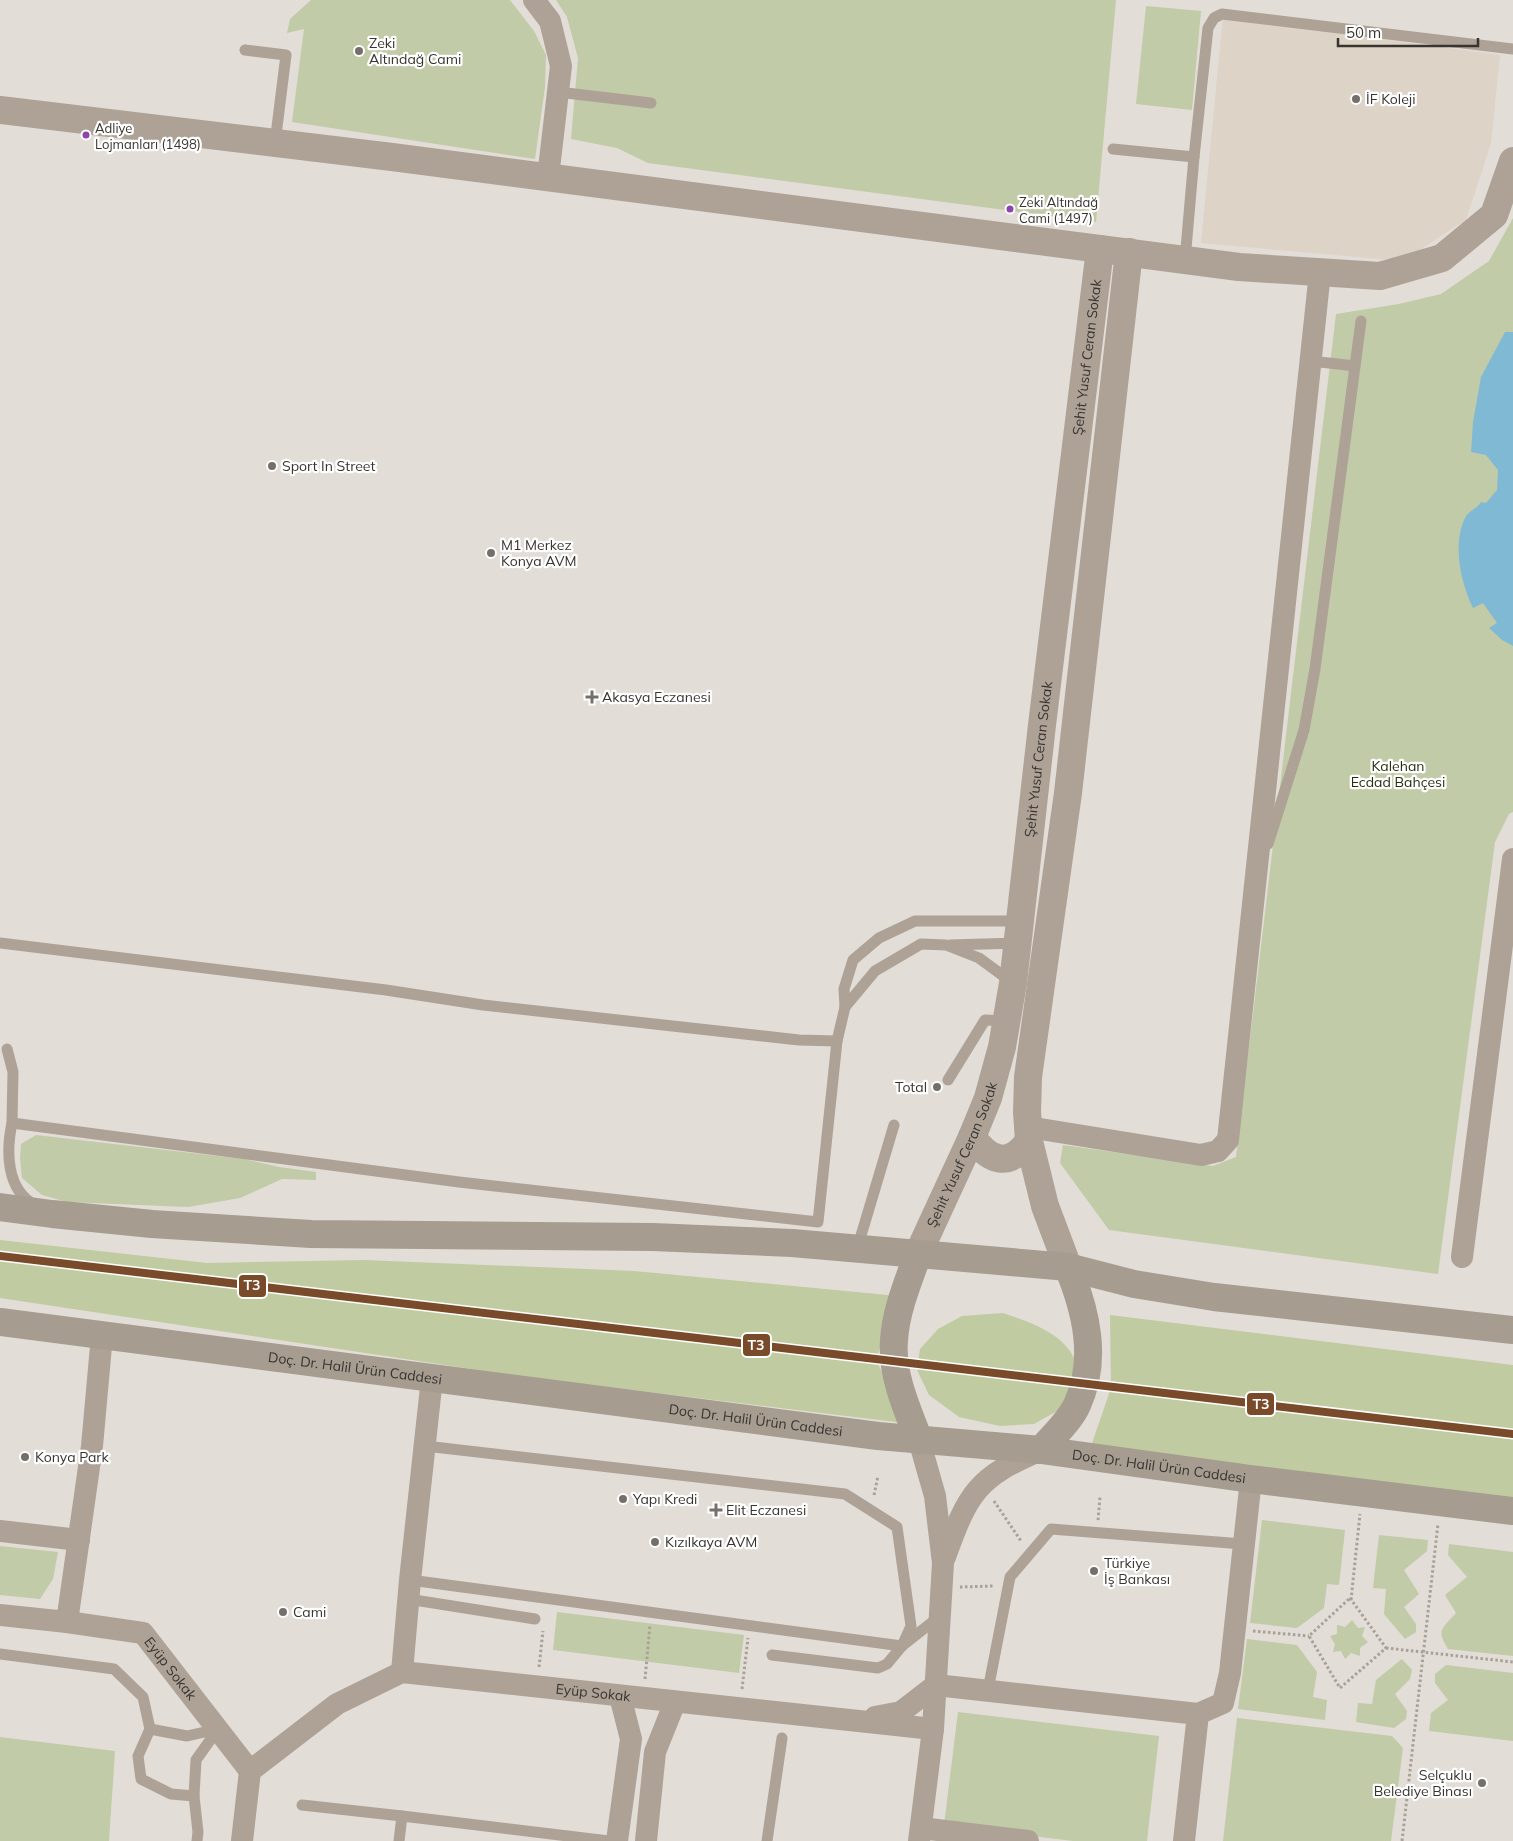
<svg xmlns="http://www.w3.org/2000/svg" width="1513" height="1841" font-family="Mulish,sans-serif">
<style>
.built{fill:#ded3c7}
.green{fill:#c1cba7}
.forest{fill:#c0cba1}
.water{fill:#80b9d3}
.lines{fill:none;stroke-linecap:round;stroke-linejoin:round}
.path{stroke:#a9a198;stroke-width:3;stroke-dasharray:2.5 2.5;stroke-linecap:butt}
.service{stroke:#aea296;stroke-width:11}
.minor{stroke:#aea296;stroke-width:22}
.tertiary{stroke:#aea296;stroke-width:28}
.primary{stroke:#a69c90;stroke-width:28}
.tram-1-casing{stroke:#fff;stroke-width:11}
.tram-1{stroke:#7a4b2a;stroke-width:8}
.poi-dot{fill:#746f6a;stroke:#fff;stroke-width:2}
.bus-dot{fill:#8e44ad;stroke:#fff;stroke-width:2}
.labels{text-anchor:middle;stroke-width:4.5;stroke-linejoin:round;paint-order:stroke}
.bus-label{font-size:13px;fill:#383430;stroke:#fff;text-anchor:start}
.poi-label{font-size:14px;fill:#383430;stroke:#fff;text-anchor:start}
.street-label{font-size:14px;fill:#383430;stroke:#fff}
.park-label{font-size:14px;fill:#263011;stroke:#fff}
.line-badge{stroke:#fff;stroke-width:2}
.badge-label{font-size:14px;text-anchor:middle;font-weight:bold;fill:#fff}
</style>
<rect width="100%" height="100%" fill="#e2ddd7"/>
<polygon class="built" points="1223,17 1500,55 1491,143 1466,220 1402,261 1201,243"/>
<g class="green">
<polygon points="311,0 510,0 534,31 546,55 545,87 535,159 292,122 304,29 287,33 290,19"/>
<polygon points="556,0 1116,0 1096,222 648,163 617,148 571,139 578,58 567,17"/>
<polygon points="1146,6 1201,11 1192,110 1136,104"/>
<polygon points="1513,218 1513,812 1509,814 1495,842 1438,1274 1109,1230 1060,1163 1063,1145 1213,1166 1236,1157 1336,314 1399,304 1441,294 1489,261"/>
<polygon points="36,1135 244,1159 279,1167 316,1172 316,1180 282,1179 240,1198 188,1207 67,1202 42,1195 22,1178 20,1158 21,1144"/>
<polygon points="1262,1520 1345,1530 1339,1585 1327,1584 1324,1608 1297,1628 1250,1623"/>
<polygon points="1379,1535 1428,1540 1427,1551 1404,1570 1419,1594 1404,1607 1416,1624 1416,1632 1405,1639 1384,1614 1386,1589 1373,1588"/>
<path d="M 1449,1544 L 1513,1552 L 1513,1656 L 1448,1649 C 1436,1629 1442,1629 1456,1613 L 1445,1595 L 1467,1577 L 1448,1555 Z"/>
<polygon points="0,1546 58,1552 53,1579 40,1599 0,1595"/>
<polygon points="557,1612 744,1635 739,1673 553,1650"/>
<polygon points="1352,1620 1358,1628 1365,1627 1362,1636 1368,1642 1360,1648 1360,1656 1351,1653 1345,1659 1341,1651 1333,1652 1335,1644 1330,1636 1337,1634 1337,1625 1345,1627"/>
<polygon points="1247,1639 1297,1645 1317,1672 1313,1697 1327,1700 1325,1720 1238,1709"/>
<polygon points="1402,1659 1412,1670 1410,1679 1395,1694 1407,1711 1406,1719 1394,1728 1356,1722 1358,1703 1372,1704 1376,1680"/>
<polygon points="1446,1665 1513,1673 1513,1741 1429,1731 1431,1713 1448,1700 1435,1683 1435,1674"/>
<polygon points="958,1712 1159,1736 1147,1841 1073,1841 944,1825"/>
<polygon points="1237,1718 1392,1736 1403,1748 1391,1841 1223,1841"/>
<polygon points="0,1737 115,1751 109,1841 0,1841"/>
</g>
<g class="forest">
<polygon points="0,1240 207,1263 364,1260 634,1271 898,1296 876,1359 904,1423 532,1378 0,1298"/>
<path d="M 1003,1313 C 1031,1323 1068,1334 1077,1366 C 1079,1373 1078,1382 1078,1390 L 1059,1410 L 1034,1424 L 1000,1426 L 959,1417 L 929,1395 L 917,1370 L 920,1349 L 938,1329 L 962,1316 Z"/>
<polygon points="1110,1315 1513,1365 1513,1498 1091,1446 1111,1388"/>
</g>
<path class="water" d="M 1505,332 L 1513,332 L 1513,646 L 1502,640 L 1489,628 L 1497,623 L 1483,603 L 1473,608 C 1461,583 1452,545 1465,518 C 1468,511 1477,509 1481,502 L 1486,503 L 1497,490 L 1498,470 L 1486,455 L 1471,452 L 1473,422 L 1481,377 Z"/>
<g class="lines">
<g class="path">
<polyline points="874,1495 878,1476"/>
<polyline points="994,1501 1021,1541"/>
<polyline points="1098,1520 1100,1497"/>
<polyline points="960,1587 994,1586"/>
<polygon points="1350,1598 1386,1648 1340,1688 1309,1636"/>
<polyline points="1351,1600 1360,1514"/>
<polyline points="1253,1631 1309,1636"/>
<polyline points="1386,1648 1513,1662"/>
<polyline points="539,1667 543,1631"/>
<polyline points="645,1679 650,1625"/>
<polyline points="742,1689 748,1638"/>
<polyline points="1402,1841 1438,1524"/>
</g>
<g class="service">
<polyline points="245,50 286,55 275,143"/>
<polyline points="558,92 651,103"/>
<polyline points="1113,149 1194,157 1185,260"/>
<polyline points="1194,157 1208,28 1214,18 1222,14 1513,49"/>
<polyline points="1311,361 1355,366"/>
<polyline points="1268,844 1304,730 1315,669 1361,321"/>
<polyline points="0,943 386,990 483,1005 799,1040 837,1041"/>
<polyline points="950,945 1018,943"/>
<polyline points="845,1007 844,989 853,960 879,938 915,921 1020,921"/>
<polyline points="7,1049 13,1072 12,1123"/>
<polyline points="948,1080 985,1020 1006,1021"/>
<path d="M 35,1205 C 6,1190 6,1151 12,1123 L 459,1182 L 818,1222 L 837,1041 L 845,1007 L 875,971 L 921,944 L 946,945 L 979,958 L 1013,983"/>
<polyline points="857,1249 894,1125"/>
<polyline points="425,1446 845,1494 897,1527 911,1626 902,1646"/>
<polyline points="410,1580 902,1646"/>
<polyline points="408,1599 535,1619"/>
<polyline points="0,1654 114,1669 143,1697 150,1729 187,1736 218,1729"/>
<polyline points="772,1655 878,1668 887,1664 902,1646 940,1616"/>
<polyline points="988,1690 1010,1577 1051,1529 1243,1544"/>
<polyline points="150,1729 138,1756 141,1779 171,1794 194,1796"/>
<polyline points="302,1805 402,1816"/>
<polyline points="197,1841 198,1832 194,1796 196,1760 218,1729"/>
<polyline points="399,1841 402,1816 609,1841"/>
<polyline points="767,1841 782,1738"/>
</g>
<g class="minor">
<polyline points="534,0 550,21 561,66 548,177"/>
<polyline points="1028,1127 1201,1155 1218,1151 1228,1140 1320,272"/>
<polyline points="1462,1257 1513,859"/>
<polyline points="0,1531 79,1540"/>
<path d="M 945,1557 C 968,1493 977,1477 1041,1450"/>
<path id="s1" d="M 0,1615 L 67,1622 L 143,1633 L 250,1771"/>
<polyline points="67,1622 92,1446 102,1335"/>
<polyline points="402,1672 410,1580 432,1378"/>
<polyline points="1198,1714 1223,1703 1230,1673 1251,1479"/>
<polyline points="875,1717 901,1712 936,1685 1198,1714 1184,1841"/>
<polyline points="921,1828 1028,1841"/>
<path id="s2" d="M 242,1841 L 250,1771 L 337,1704 L 402,1672 L 933,1729"/>
<polyline points="617,1841 631,1739 620,1696"/>
<polyline points="646,1841 655,1752 675,1702"/>
<polyline points="919,1841 933,1729 943,1563 935,1496 919,1440"/>
</g>
<g class="tertiary">
<polyline points="0,110 392,157 1239,267 1380,276 1442,258 1494,215 1513,161"/>
<path d="M 972,1137 C 990,1162 1009,1168 1029,1141"/>
<path id="s3" d="M 918,1254 L 972,1137 L 988,1098 L 1002,1047 L 1013,983 L 1042,725 L 1100,249"/>
<polyline points="1068,1267 1045,1206 1029,1141 1027,1112 1028,1077 1068,793 1129,252"/>
</g>
<g class="primary">
<polyline points="0,1207 52,1214 152,1224 311,1234 653,1237 792,1243 1068,1267 1134,1284 1214,1297 1513,1330"/>
<path d="M 918,1254 C 908,1282 896,1310 894,1340 C 891,1374 907,1409 919,1440"/>
<path id="s4" d="M 0,1322 L 878,1436 L 1041,1450 L 1251,1479 L 1513,1511"/>
<path d="M 1041,1450 C 1053,1436 1069,1422 1077,1405 C 1098,1359 1086,1311 1068,1267"/>
</g>
<defs>
<polyline id="tram-1" points="0,1256 1513,1434"/>
</defs>
<use href="#tram-1" class="tram-1-casing"/>
<use href="#tram-1" class="tram-1"/>
</g>
<g class="poi-dot">
<circle cx="359" cy="51" r="5"/>
<circle cx="1356" cy="99" r="5"/>
<circle cx="272" cy="466" r="5"/>
<circle cx="491" cy="553" r="5"/>
<path d="M589.5 689.5h5v5h5v5h-5v5h-5v-5h-5v-5h5z"/>
<circle cx="937" cy="1087" r="5"/>
<circle cx="25" cy="1457" r="5"/>
<circle cx="623" cy="1499" r="5"/>
<path d="M713.5 1502.5h5v5h5v5h-5v5h-5v-5h-5v-5h5z"/>
<circle cx="655" cy="1542" r="5"/>
<circle cx="1094" cy="1571" r="5"/>
<circle cx="283" cy="1612" r="5"/>
<circle cx="1482" cy="1783" r="5"/>
</g>
<g class="bus-dot">
<circle cx="86" cy="135" r="4.5"/>
<circle cx="1010" cy="209" r="4.5"/>
</g>
<g class="labels">
<g class="bus-label">
<text x="95" y="133">Adliye<tspan x="95" dy="16">Lojmanları (1498)</tspan></text>
<text x="1019" y="207">Zeki Altındağ<tspan x="1019" dy="16">Cami (1497)</tspan></text>
</g>
<g class="poi-label">
<text x="369" y="48">Zeki<tspan x="369" dy="16">Altındağ Cami</tspan></text>
<text x="1366" y="104">İF Koleji</text>
<text x="282" y="471">Sport In Street</text>
<text x="501" y="550">M1 Merkez<tspan x="501" dy="16">Konya AVM</tspan></text>
<text x="602" y="702">Akasya Eczanesi</text>
<text x="927" y="1092" text-anchor="end">Total</text>
<text x="35" y="1462">Konya Park</text>
<text x="633" y="1504">Yapı Kredi</text>
<text x="726" y="1515">Elit Eczanesi</text>
<text x="665" y="1547">Kızılkaya AVM</text>
<text x="1104" y="1568">Türkiye<tspan x="1104" dy="16">İş Bankası</tspan></text>
<text x="293" y="1617">Cami</text>
<text x="1472" y="1780" text-anchor="end">Selçuklu<tspan x="1472" dy="16">Belediye Binası</tspan></text>
</g>
<g class="street-label">
<text dy="5" stroke="none"><textPath href="#s3" startOffset="919">Şehit Yusuf Ceran Sokak</textPath></text>
<text dy="5" stroke="none"><textPath href="#s3" startOffset="514">Şehit Yusuf Ceran Sokak</textPath></text>
<text dy="5" stroke="none"><textPath href="#s3" startOffset="109">Şehit Yusuf Ceran Sokak</textPath></text>
<text dy="5" stroke="none"><textPath href="#s4" startOffset="358">Doç. Dr. Halil Ürün Caddesi</textPath></text>
<text dy="5" stroke="none"><textPath href="#s4" startOffset="762">Doç. Dr. Halil Ürün Caddesi</textPath></text>
<text dy="5" stroke="none"><textPath href="#s4" startOffset="1168">Doç. Dr. Halil Ürün Caddesi</textPath></text>
<text dy="5" stroke="none"><textPath href="#s1" startOffset="189">Eyüp Sokak</textPath></text>
<text dy="5" stroke="none"><textPath href="#s2" startOffset="445">Eyüp Sokak</textPath></text>
</g>
<g class="park-label">
<text x="1398" y="771">Kalehan<tspan x="1398" dy="16">Ecdad Bahçesi</tspan></text>
</g>
</g>
<g class="line-badge">
<rect x="238" y="1274" width="29" height="24" rx="5" fill="#7a4b2a"/>
<rect x="742" y="1333" width="29" height="24" rx="5" fill="#7a4b2a"/>
<rect x="1246" y="1392" width="29" height="24" rx="5" fill="#7a4b2a"/>
</g>
<g class="badge-label">
<text x="252" y="1290">T3</text>
<text x="756" y="1350">T3</text>
<text x="1261" y="1409">T3</text>
</g>
<path d="M1338 38v8h140v-8" fill="none" stroke="#383430" stroke-width="2.5"/>
<text x="1346" y="38" font-size="15" fill="#383430" stroke="#ffffff" stroke-width="4" paint-order="stroke">50 m</text>
</svg>
